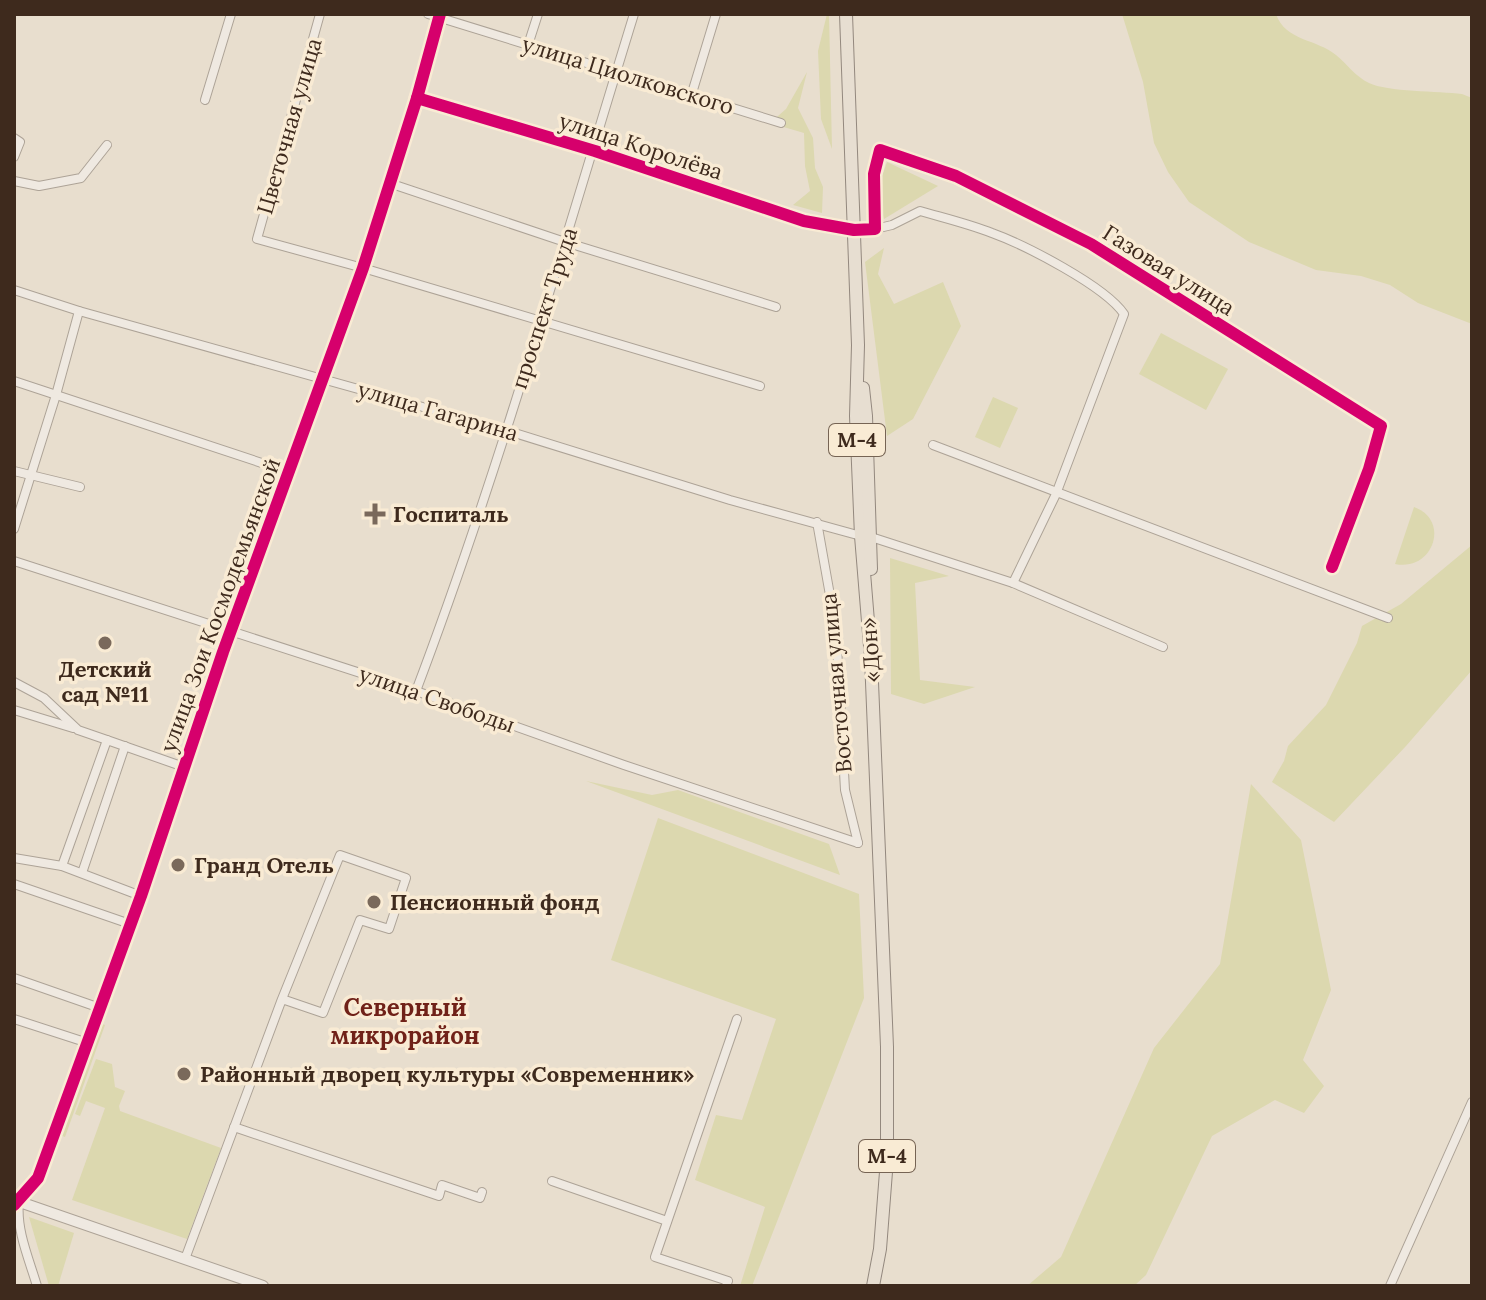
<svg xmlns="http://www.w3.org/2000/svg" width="1486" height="1300" font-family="Lora,serif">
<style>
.green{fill:#dcd8af}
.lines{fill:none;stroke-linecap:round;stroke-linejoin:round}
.minor-casing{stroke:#ada397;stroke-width:10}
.tertiary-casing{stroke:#ada397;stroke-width:12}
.primary-casing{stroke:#93887e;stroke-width:14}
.minor{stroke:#efe9e1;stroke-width:8}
.tertiary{stroke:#efe9e1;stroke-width:10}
.primary{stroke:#e7ded1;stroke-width:12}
.cycleway-casing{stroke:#f9ebd4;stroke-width:17}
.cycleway{stroke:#d6006c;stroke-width:12}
.poi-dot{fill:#7a695b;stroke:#f9ebd4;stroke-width:3}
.labels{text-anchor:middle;stroke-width:7;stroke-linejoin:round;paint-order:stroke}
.shield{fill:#f9ebd4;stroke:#766454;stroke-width:2}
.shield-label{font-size:20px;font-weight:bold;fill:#3e2a1d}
.street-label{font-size:22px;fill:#3e2a1d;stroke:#f9ebd4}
.poi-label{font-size:22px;font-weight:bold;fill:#3e2a1d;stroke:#f9ebd4;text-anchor:start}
.neighbourhood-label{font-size:24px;font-weight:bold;fill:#702118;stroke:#f9ebd4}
</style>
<rect width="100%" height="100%" fill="#e8dece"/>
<g class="green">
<polygon points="827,14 829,14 832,149 821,119 818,51"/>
<path d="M 1122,14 L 1276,14 C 1285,41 1317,39 1336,55 C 1347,64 1356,77 1369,83 C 1387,92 1439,91 1462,94 L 1472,98 L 1472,324 L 1418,303 L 1390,285 L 1361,276 L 1316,270 L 1249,242 L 1189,202 L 1168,172 L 1154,143 L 1143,82 Z"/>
<polygon points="807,72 798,108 813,138 815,168 823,187 822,213 793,205 810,191 805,166 804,133 770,123 786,109"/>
<polygon points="887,162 938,186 884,219 876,193"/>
<polygon points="884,248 878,274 894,304 943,282 961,326 913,419 887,436 865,262"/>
<polygon points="1161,333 1228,369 1206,410 1139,374"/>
<polygon points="993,397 1018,408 1000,448 975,437"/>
<path d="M 1414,507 C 1451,520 1433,572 1395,564 Z"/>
<polygon points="1472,545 1472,670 1406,746 1334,822 1272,782 1284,761 1288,746 1326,705 1357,643 1362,626 1401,604"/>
<polygon points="890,558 949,576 915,583 920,680 975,687 924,704 891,694"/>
<polygon points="586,781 652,795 678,790 829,844 840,875"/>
<polygon points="1251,784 1301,840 1331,990 1303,1060 1324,1086 1304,1113 1275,1100 1212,1136 1146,1275 1134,1286 1027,1286 1061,1257 1154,1048 1220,964"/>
<polygon points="658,818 859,894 864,998 752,1286 740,1286 765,1207 695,1180 716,1115 742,1120 776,1019 611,960"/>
<polygon points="97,1022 105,1025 65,1137 57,1134"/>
<polygon points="96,1059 112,1064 115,1087 125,1091 119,1106 120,1111 221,1148 187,1239 72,1200 105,1108 86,1101 80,1116 75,1114"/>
<polygon points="29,1217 74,1233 58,1286 49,1286"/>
</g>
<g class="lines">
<defs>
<g id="minor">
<polyline points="320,14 257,239 363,268 760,386"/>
<polyline points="428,14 781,123"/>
<polyline points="528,45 538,14"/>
<polyline points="692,93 716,14"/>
<polyline points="417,98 595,151 804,221 854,230 875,229 874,174 880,150 956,176 1091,244 1381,426 1369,469 1332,567"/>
<polyline points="205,100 231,14"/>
<polyline points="14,138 20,142 14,157"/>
<polyline points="14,181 39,186 81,178 107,145"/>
<polyline points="389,183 565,242 776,307"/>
<path d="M 875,229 L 892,225 L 920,211 C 944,218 969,224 992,233 C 1025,245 1105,286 1124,314 L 1056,494 L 1013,583"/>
<polyline points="14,290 79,311 505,430 730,500 861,536"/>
<polyline points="14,381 289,472"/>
<polyline points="933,445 1388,618"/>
<polyline points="14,471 80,487"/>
<polyline points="817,522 836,629 845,790 858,843"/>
<polyline points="14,529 56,395 79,311"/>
<polyline points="871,537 1013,583 1163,647"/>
<polyline points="14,561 416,691 624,765 858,843"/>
<polyline points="14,682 44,698 78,730 107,740"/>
<path d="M 416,691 C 500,469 564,241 634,14"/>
<polyline points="14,710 73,728"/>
<polyline points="14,858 62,866"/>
<polyline points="82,873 125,746"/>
<polyline points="14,884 130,924"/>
<polyline points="141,896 62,866 107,740 184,767"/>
<polyline points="14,978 100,1008"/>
<polyline points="14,1019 88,1043"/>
<polyline points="234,1127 439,1196 442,1185 480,1198 482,1192"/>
<polyline points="552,1181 667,1221"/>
<path d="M 19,1202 C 16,1230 29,1259 37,1286"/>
<polyline points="14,1205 38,1178 141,896 223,652 363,268 417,98 440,14"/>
<polyline points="185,1259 282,999 340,855 406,878 389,929 360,920 323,1013 282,999"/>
<polyline points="726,1286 728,1281 655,1257 737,1019"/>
<polyline points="1390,1286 1472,1102"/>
</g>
<polyline id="tertiary" points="14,1200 263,1286"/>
<g id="primary">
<polyline points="846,14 858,345 856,416 861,536 871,658 887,1047 887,1159 880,1249 873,1286"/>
<polyline points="863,388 866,416 871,569"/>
</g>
</defs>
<use href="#minor" class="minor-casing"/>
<use href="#tertiary" class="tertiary-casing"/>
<use href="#primary" class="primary-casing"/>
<use href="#minor" class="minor"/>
<use href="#tertiary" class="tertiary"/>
<use href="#primary" class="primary"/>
<defs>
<g id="cycleway">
<polyline points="417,98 595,151 804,221 854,230 875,229 874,174 880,150 956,176 1091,244 1381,426 1369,469 1332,567"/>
<polyline points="14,1205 38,1178 141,896 223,652 363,268 417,98 440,14"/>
</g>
</defs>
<use href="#cycleway" class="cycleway-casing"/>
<use href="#cycleway" class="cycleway"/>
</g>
<g class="poi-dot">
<path d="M371 502h8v8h8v8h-8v8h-8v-8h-8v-8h8z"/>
<circle cx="105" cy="643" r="8"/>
<circle cx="178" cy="865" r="8"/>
<circle cx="374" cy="902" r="8"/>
<circle cx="184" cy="1074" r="8"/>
</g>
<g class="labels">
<g class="shield">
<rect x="829" y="424" width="56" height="32" rx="6"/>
<rect x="859" y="1140" width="56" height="32" rx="6"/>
</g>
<g class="shield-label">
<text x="857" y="447">М-4</text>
<text x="887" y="1163">М-4</text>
</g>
<g class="street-label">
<text transform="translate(628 75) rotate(17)" y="8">улица Циолковского</text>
<text transform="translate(289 126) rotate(-74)" y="8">Цветочная улица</text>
<text transform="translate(641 146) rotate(18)" y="8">улица Королёва</text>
<text transform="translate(1169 270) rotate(32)" y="8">Газовая улица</text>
<text transform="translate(544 308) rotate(-72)" y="8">проспект Труда</text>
<text transform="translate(438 411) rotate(16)" y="8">улица Гагарина</text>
<text transform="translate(220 605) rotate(-70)" y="8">улица Зои Космодемьянской</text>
<text transform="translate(870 650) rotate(-94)" y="8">«Дон»</text>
<text transform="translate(836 683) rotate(-95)" y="8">Восточная улица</text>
<text transform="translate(437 699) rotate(19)" y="8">улица Свободы</text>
</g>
<g class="poi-label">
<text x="393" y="522">Госпиталь</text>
<text x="105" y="677" text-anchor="middle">Детский<tspan x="105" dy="25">сад №11</tspan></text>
<text x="194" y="873">Гранд Отель</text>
<text x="390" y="910">Пенсионный фонд</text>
<text x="200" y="1082">Районный дворец культуры «Современник»</text>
</g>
<g class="neighbourhood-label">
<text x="405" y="1016">Северный<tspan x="405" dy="28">микрорайон</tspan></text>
</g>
</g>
<rect width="1486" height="1300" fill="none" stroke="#3e2a1d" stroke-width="32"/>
</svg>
